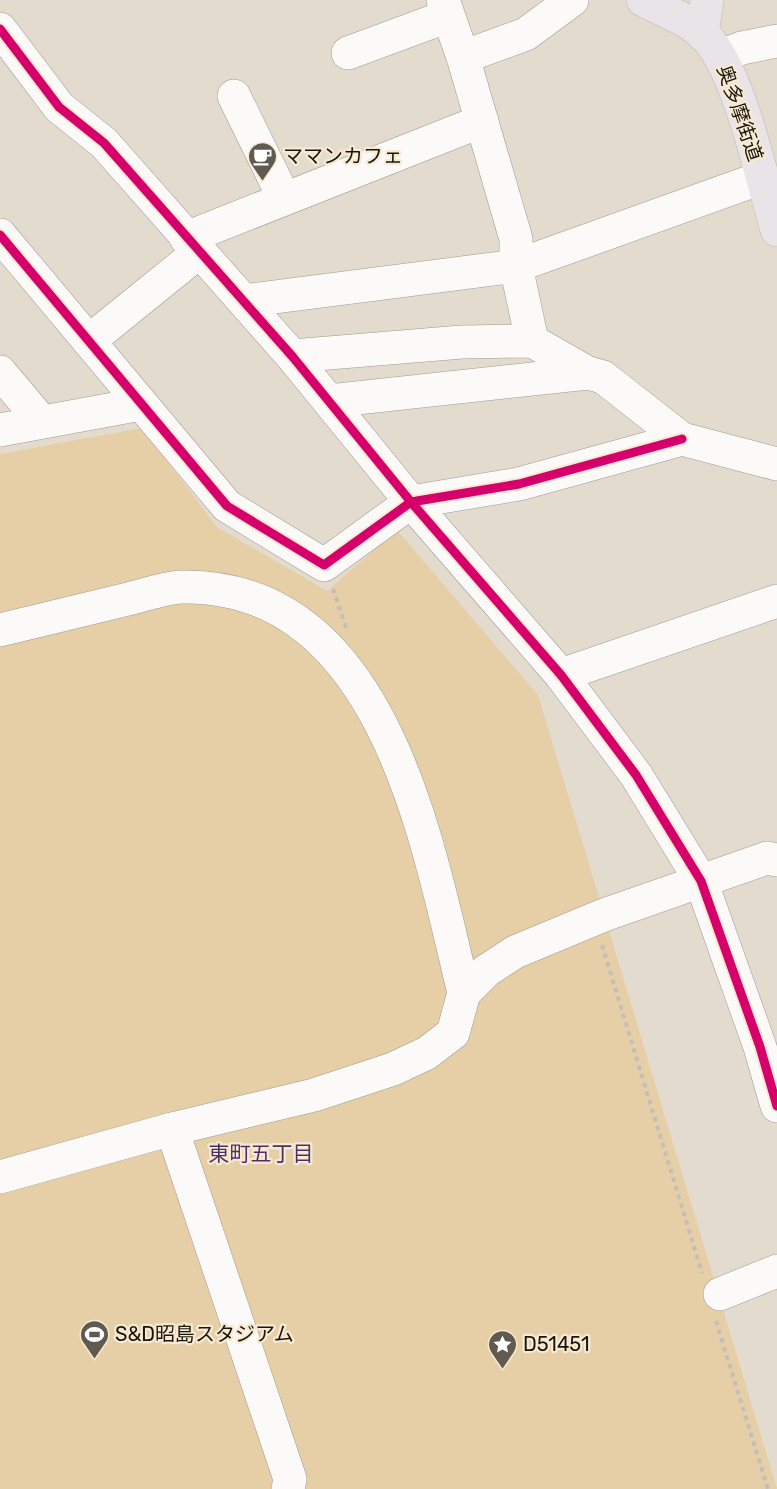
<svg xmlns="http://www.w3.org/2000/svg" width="777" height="1489" font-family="Rubik,'Noto Sans JP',sans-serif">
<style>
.green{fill:#e6cfa6}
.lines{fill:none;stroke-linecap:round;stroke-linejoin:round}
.minor-casing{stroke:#9f9a8f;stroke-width:34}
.major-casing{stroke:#bebbb3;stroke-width:34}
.path{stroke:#c1bfbb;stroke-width:4;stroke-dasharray:4.5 4.5;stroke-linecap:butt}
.minor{stroke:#fbfaf8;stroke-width:33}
.major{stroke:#e8e4e7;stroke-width:33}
.cycleway-casing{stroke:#f8ead2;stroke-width:13}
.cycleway{stroke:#d6006c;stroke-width:9}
.labels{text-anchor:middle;stroke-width:4.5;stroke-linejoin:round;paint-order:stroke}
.street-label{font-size:20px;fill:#19150c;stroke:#f8ead2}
.poi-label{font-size:20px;fill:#19150c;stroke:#f8ead2;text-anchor:start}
.neighbourhood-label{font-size:21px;fill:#4c2f69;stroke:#f8ead2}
</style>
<rect width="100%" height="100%" fill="#e3dbcd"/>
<polygon class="green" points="142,428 217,527 327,591 397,530 538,695 777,1489 0,1489 0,454"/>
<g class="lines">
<defs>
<g id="minor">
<polyline points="443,0 463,57 516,239 516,266 532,341"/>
<polyline points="0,29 59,107 104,143 292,356 411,502 561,675 636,775 701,881 760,1047 777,1106"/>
<polyline points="348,53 448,16"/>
<polyline points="721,56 742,48 777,41"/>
<polyline points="463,57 526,34 572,0"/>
<polyline points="234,96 284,198"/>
<polyline points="0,235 227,506 324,565 411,502 519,484 682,439"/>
<polyline points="186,238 482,121"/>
<polyline points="244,301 516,266 761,178"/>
<polyline points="89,341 199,252"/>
<polyline points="292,356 462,342 532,341 588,373"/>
<polyline points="0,372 42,422"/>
<polyline points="329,401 588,373 603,377 682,439 777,464"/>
<polyline points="0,430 141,404"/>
<path d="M 0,630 C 43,620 85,609 128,599 C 145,595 164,588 181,587 C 384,583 427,842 464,993"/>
<polyline points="561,675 777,601"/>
<polyline points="172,1129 290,1479 288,1489"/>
<polyline points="0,1177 172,1129 314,1095 393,1069 427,1053 453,1033 464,993 486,971 515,952 604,915 767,858 777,860"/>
<polyline points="720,1294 777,1271"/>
</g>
<g id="major">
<path d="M 643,0 C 663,10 687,19 703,34 C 739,68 762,180 777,230"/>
<polyline points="702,34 707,0"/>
</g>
</defs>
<use href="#minor" class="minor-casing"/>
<use href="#major" class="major-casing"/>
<g class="path">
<polyline points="333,589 347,630"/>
<polyline points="602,945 702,1273"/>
<polyline points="716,1321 768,1489"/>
</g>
<use href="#minor" class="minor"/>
<use href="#major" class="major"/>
<defs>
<g id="cycleway">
<polyline points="0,29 59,107 104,143 292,356 411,502 561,675 636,775 701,881 760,1047 777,1106"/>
<polyline points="0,235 227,506 324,565 411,502 519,484 682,439"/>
</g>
</defs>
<use href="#cycleway" class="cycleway-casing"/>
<use href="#cycleway" class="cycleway"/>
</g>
<defs>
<symbol id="cafe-pin" viewBox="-11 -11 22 30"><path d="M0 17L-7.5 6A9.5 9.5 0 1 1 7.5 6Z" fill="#605a50" stroke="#f8ead2"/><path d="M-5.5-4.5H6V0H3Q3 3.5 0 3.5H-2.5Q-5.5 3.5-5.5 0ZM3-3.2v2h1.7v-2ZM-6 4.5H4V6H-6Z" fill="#fff"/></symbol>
<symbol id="stadium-pin" viewBox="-11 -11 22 30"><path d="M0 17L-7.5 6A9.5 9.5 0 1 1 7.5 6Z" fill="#605a50" stroke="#f8ead2"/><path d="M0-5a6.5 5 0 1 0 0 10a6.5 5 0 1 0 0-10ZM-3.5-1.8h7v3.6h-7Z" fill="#fff"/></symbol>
<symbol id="sight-pin" viewBox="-11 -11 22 30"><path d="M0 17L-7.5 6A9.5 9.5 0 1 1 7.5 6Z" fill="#605a50" stroke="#f8ead2"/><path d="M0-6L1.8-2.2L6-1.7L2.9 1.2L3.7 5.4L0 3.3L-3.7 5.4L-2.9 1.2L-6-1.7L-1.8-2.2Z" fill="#fff"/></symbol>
</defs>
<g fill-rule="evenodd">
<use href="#cafe-pin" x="246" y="140" width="33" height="45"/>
<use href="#stadium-pin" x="78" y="1318" width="33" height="45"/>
<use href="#sight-pin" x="486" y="1328" width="33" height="45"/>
</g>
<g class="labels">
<g class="street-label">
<text transform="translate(740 113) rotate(71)" y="7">奥多摩街道</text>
</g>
<g class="poi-label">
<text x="283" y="163">ママンカフェ</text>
<text x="115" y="1341">S&amp;D昭島スタジアム</text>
<text x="523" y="1351">D51451</text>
</g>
<g class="neighbourhood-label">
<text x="261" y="1161">東町五丁目</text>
</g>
</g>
</svg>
